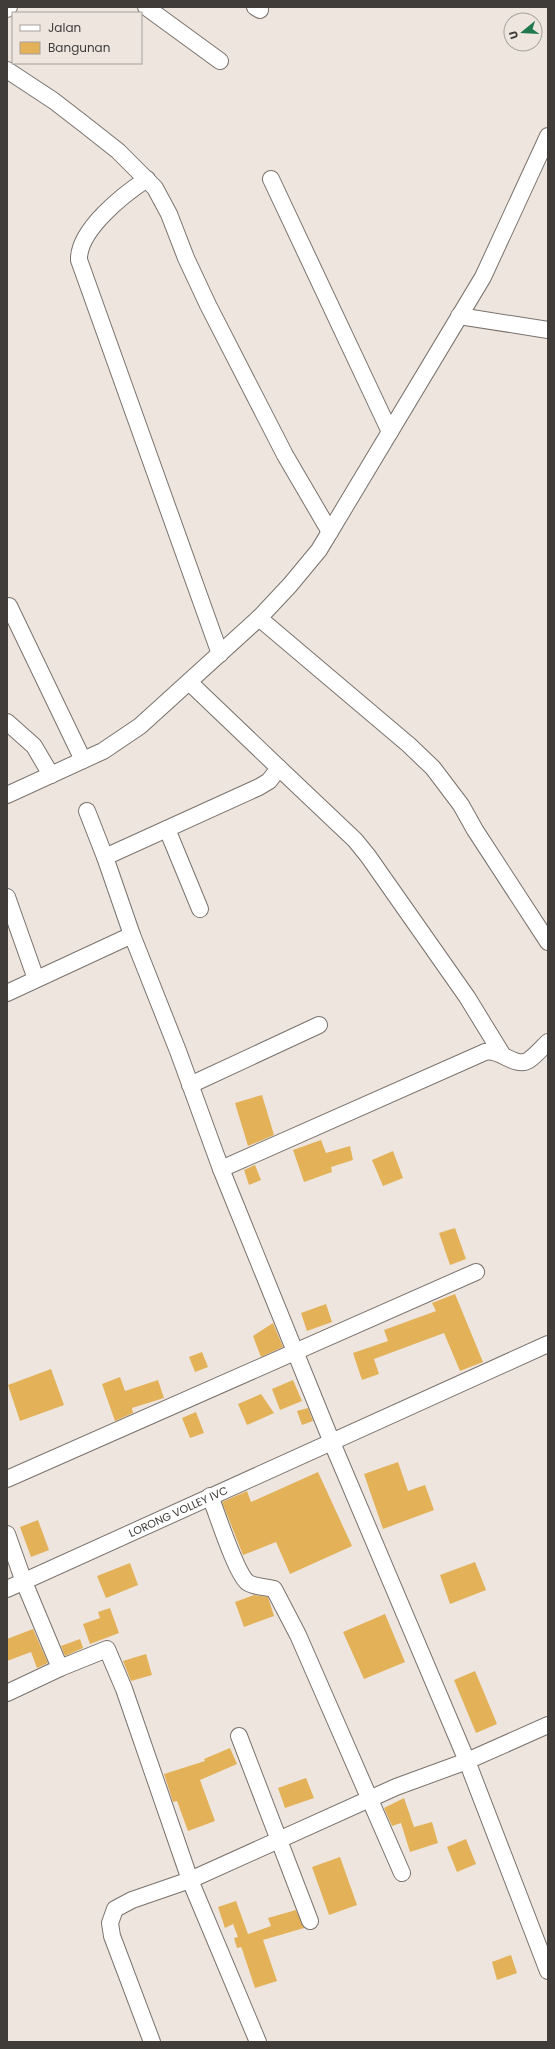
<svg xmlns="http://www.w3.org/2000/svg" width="555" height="2049" font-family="Poppins,sans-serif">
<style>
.building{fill:#e3b258}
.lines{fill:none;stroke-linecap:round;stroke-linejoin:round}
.street-casing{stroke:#7a726d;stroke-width:18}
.street{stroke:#fff;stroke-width:16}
.labels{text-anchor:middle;stroke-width:4;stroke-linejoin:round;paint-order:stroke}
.street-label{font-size:11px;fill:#3f3c3a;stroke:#ede5de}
</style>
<rect width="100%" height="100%" fill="#ede5de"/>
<g class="building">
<polygon points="262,1095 274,1135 248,1146 235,1103"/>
<polygon points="321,1140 326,1153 350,1146 353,1160 331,1167 332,1172 304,1182 293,1150"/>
<polygon points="393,1151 403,1178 383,1186 372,1160"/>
<polygon points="255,1165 261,1180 249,1185 244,1170"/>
<polygon points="455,1228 466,1259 450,1265 439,1233"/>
<polygon points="455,1294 483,1362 460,1371 444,1333 374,1359 379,1374 362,1380 353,1353 388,1341 384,1330 436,1311 432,1303"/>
<polygon points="326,1304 332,1322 307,1331 301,1313"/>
<polygon points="273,1323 283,1347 261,1357 253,1336"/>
<polygon points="202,1352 208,1367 195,1372 189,1357"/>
<polygon points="51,1369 64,1405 20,1421 8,1385"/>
<polygon points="120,1377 125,1391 158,1380 164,1398 132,1408 133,1413 115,1421 102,1384"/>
<polygon points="293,1380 302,1401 280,1410 272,1389"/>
<polygon points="261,1394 274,1413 247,1425 238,1404"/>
<polygon points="308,1408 313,1421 302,1425 297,1411"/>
<polygon points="196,1412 204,1433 190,1438 182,1418"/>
<polygon points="398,1462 408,1491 425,1485 434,1510 383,1529 364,1474"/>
<polygon points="318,1472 352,1546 290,1574 276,1542 243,1555 222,1502 247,1491 251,1502"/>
<polygon points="38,1520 49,1550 31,1557 20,1527"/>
<polygon points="475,1562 486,1590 450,1604 440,1575"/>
<polygon points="130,1563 138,1585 106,1598 97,1576"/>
<polygon points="254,1595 268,1597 274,1616 244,1627 235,1602"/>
<polygon points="110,1608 119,1633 90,1644 83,1624 100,1618 98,1612"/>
<polygon points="385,1614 405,1662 364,1679 343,1632"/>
<polygon points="33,1629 48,1663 37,1668 31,1652 7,1661 7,1639"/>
<polygon points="80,1639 83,1648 65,1656 61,1646"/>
<polygon points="146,1654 152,1675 131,1681 123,1661"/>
<polygon points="475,1671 497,1724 476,1733 454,1680"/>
<polygon points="230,1748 237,1764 200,1780 215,1821 188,1831 177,1801 173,1802 164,1774 205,1761 204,1759"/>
<polygon points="306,1778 314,1798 285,1808 278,1788"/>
<polygon points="404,1798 414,1827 432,1822 438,1843 410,1852 401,1823 392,1826 384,1808"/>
<polygon points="466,1839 476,1864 457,1872 447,1847"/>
<polygon points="340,1857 357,1905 329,1915 312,1867"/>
<polygon points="236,1901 248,1934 271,1926 268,1918 296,1910 304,1928 263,1940 277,1981 255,1988 242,1949 241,1947 237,1948 234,1938 238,1937 233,1924 225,1928 218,1907"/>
<polygon points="511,1955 517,1973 497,1980 492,1962"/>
</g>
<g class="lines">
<defs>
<g id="street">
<polyline points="146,7 220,61"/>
<polyline points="255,7 260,10"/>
<polyline points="7,9 9,7"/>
<polyline points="7,70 54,101 85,125 118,151 155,188 169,214 186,258 208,305 285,455 330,532"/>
<path d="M 147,179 C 124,194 78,230 79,260 L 220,654"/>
<polyline points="271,179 390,432"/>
<polyline points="459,316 548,330"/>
<polyline points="9,606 83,760"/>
<polyline points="259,618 409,745 433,768 461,805 475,830 548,942"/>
<polyline points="7,722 34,746 51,775"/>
<polyline points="279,768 355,840 368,856 467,997 502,1054"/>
<polyline points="7,795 103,751 140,726 259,618 290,585 319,550 483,277 548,136"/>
<polyline points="87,811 105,857"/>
<polyline points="167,829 200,909"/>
<polyline points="7,897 36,979"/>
<polyline points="132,935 105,857 259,787 269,781 279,768 189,682"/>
<polyline points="7,993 132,935 178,1051 221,1169 333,1445 467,1761 548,1971"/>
<polyline points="190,1085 319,1025"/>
<path d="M 221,1169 L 485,1052 C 500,1048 515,1069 529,1060 C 536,1055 542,1048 548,1042"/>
<polyline points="7,1479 476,1272"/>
<path d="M 210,1496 C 217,1513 235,1571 247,1582 C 253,1587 267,1587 274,1589 L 298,1635 L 402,1873"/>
<polyline points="7,1534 24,1582 60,1668 7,1693"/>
<path id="s1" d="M 7,1589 L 548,1344"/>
<polyline points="60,1668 107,1649 124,1689 190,1880 258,2042"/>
<polyline points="239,1736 310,1921"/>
<polyline points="152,2042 112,1936 110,1923 115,1909 132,1900 190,1880 396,1787 467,1761 548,1725"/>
</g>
</defs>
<use href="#street" class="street-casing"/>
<use href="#street" class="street"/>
</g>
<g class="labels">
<g class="street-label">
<text dy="4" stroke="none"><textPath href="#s1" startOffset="188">LORONG VOLLEY IVC</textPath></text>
</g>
</g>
<rect width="555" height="2049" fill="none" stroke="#3f3c3a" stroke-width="16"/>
<rect x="12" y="12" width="130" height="52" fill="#ede5de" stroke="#a7a19c"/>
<rect x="20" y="25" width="20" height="6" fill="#ffffff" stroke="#a7a19c"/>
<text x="48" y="32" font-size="12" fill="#3f3c3a">Jalan</text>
<rect x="20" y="42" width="20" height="12" fill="#e3b258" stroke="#a7a19c"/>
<text x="48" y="52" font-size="12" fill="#3f3c3a">Bangunan</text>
<g transform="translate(523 32) rotate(252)"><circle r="19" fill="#ede5de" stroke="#a7a19c"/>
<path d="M0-3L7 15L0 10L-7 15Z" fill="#20784d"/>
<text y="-6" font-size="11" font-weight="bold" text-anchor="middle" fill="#3f3c3a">U</text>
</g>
</svg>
